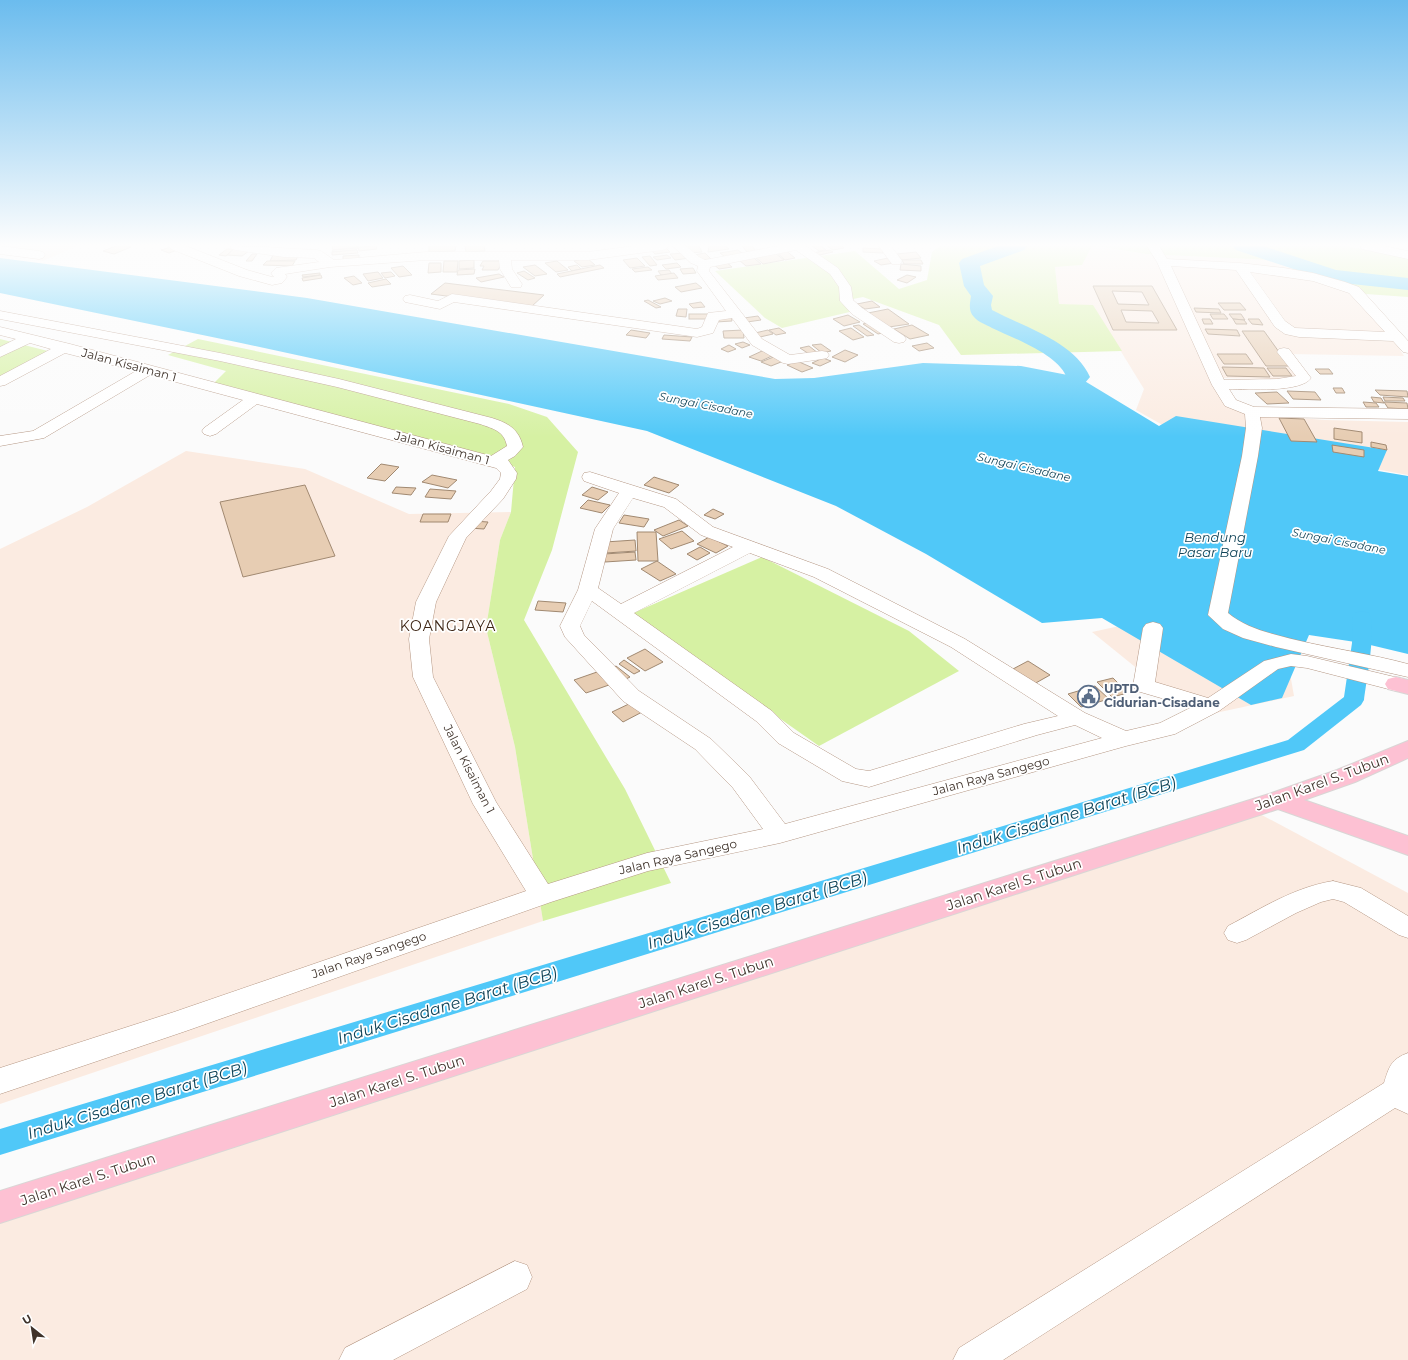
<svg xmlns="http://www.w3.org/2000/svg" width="1408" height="1360" font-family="Montserrat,sans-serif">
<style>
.built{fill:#fbebe1}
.green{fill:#d6f1a3}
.water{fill:#50c8f8}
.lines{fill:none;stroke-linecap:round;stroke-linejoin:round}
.canal{fill:#50c8f8;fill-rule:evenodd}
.river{fill:#50c8f8;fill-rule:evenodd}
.building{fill:#e7cdb3;stroke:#a18971;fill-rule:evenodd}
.minor-casing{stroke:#b59784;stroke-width:1}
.major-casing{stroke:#d9d6d5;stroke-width:2}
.minor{fill:#fff;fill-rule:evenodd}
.major{fill:#fdc1d3;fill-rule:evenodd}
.labels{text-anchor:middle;stroke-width:3.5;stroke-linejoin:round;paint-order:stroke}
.far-water-label{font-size:11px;font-style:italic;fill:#104458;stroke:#fff}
.street-label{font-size:12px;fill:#3f332b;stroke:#fff}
.service-label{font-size:12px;font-weight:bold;fill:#4e5e75;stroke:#fff;text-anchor:start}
.water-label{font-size:13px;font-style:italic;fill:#104458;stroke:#fff}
.quarter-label{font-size:14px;letter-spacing:1px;fill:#3e2615;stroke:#fff}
.near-street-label{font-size:14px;fill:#3f332b;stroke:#fff}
.near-water-label{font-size:16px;font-style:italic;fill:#104458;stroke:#fff}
</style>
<rect width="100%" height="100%" fill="#fbfbfb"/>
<g class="built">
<polygon points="0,246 77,246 43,261 0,252"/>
<polygon points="1092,246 1146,254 1272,260 1341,280 1366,294 1404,356 1288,354 1311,380 1220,378 1247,414 1325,420 1408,422 1408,475 1175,432 1136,410 1144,389 1093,306 1059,304 1055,267 1082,265"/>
<polygon points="186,451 305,469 409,514 511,512 500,540 486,628 515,747 543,921 0,1104 0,549 87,507"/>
<polygon points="1161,617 1285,645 1294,696 1197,717 1092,632"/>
<polygon points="1245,806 1408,893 1408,1360 0,1360 0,1203"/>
</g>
<g class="green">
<polygon points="940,246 1092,246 1082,265 1055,267 1059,304 1093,305 1122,351 961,355 939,325 863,297 843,301 858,310 782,328 765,318 715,271 855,251 899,289 927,280 932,252"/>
<polygon points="1097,246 1346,246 1408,258 1408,297 1366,294 1341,280 1272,260 1146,254"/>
<polygon points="0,339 52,352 0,377"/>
<polygon points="198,339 509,404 547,417 578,452 552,550 524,620 625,789 671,883 543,921 515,747 486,628 500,540 511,512 515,467 209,388 226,371 168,355"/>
<polygon points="762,557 909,631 959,671 819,746 631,614"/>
</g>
<g class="water">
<polygon points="0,258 307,298 775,379 814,378 923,363 1021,366 1078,377 1159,426 1176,416 1387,450 1378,471 1408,476 1408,654 1362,643 1309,635 1282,698 1251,705 1102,618 1042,623 926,554 836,506 647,431 241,343 0,293"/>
<polygon points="1333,276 1408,282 1408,285 1342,278"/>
</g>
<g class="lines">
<path class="canal" d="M 1362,611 L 1369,613 C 1377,626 1366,683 1364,700 L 1361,705 L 1304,750 L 0,1155 L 0,1129 L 1288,740 L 1344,697 L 1352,643 L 1353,617 L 1355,613 Z"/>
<g class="river">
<path d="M 998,246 L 1027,246 L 1024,250 L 980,266 L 984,285 L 993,296 L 991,305 L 992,310 C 1024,327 1075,342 1090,377 L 1056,417 L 1047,419 L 1038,417 L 1035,412 L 1066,376 C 1057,354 1013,338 992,328 C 987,325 978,322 974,317 C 968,311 970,303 971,296 L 964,286 L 959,263 L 962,259 Z"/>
<polygon points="1233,246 1263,246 1336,270 1408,278 1408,290 1333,282 1236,250"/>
</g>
</g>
<g class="building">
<polygon points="116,246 128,246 131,247 114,254 103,251"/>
<polygon points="332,246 357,246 358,247 333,250"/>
<polygon points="376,246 377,249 359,251 358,247"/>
<polygon points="429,246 456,246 455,251 429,252"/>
<polygon points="465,246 484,246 485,251 466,252"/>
<polygon points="685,246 699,246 702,252 688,253"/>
<polygon points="709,246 725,246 729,249 708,252"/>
<polygon points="742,246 752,246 756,251 747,252"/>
<polygon points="812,246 821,246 826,250 819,251"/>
<polygon points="827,246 842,246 844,248 833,250"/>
<polygon points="171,247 180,249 169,253 161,250"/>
<polygon points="358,248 356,250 332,252 333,250"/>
<polygon points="666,248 670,252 655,254 651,250"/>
<polygon points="863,248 883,249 883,253 863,252"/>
<polygon points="227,249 233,249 226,256 219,255"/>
<polygon points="234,249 249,251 242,256 227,255"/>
<polygon points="784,249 795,258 785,260 774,250"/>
<polygon points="357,250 358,253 332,255 332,252"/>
<polygon points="738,250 743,254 725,257 720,253"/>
<polygon points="830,250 833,252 815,256 812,253"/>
<polygon points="916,252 921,258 902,260 897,254"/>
<polygon points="685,253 690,258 675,260 670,254"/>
<polygon points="705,253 711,259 700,260 694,255"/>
<polygon points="775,253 784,260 763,264 754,256"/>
<polygon points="252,254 257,254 252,261 246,261"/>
<polygon points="299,254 296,260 270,261 273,255"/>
<polygon points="359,255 359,259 343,260 343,256"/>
<polygon points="667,255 671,258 657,260 653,257"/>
<polygon points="650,256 657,265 650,266 642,257"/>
<polygon points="587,258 595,265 582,267 574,261"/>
<polygon points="637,258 645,266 630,268 623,260"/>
<polygon points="754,258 761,264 746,266 739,260"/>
<polygon points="888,258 894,263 881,265 874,261"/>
<polygon points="474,260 474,268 459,269 459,261"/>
<polygon points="902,260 921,260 923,264 904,264"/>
<polygon points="267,261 295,261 292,266 263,265"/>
<polygon points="444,261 458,261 457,272 443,272"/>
<polygon points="483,261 503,261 498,270 482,270 484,266 480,266"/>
<polygon points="557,261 568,270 556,272 545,263"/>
<polygon points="725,261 732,267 719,269 712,263"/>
<polygon points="429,263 441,263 441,272 428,273"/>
<polygon points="677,263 681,267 666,269 662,265"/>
<polygon points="901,264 921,266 921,271 900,270"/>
<polygon points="535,265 547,274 535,276 523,267"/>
<polygon points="577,265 581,269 572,271 568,267"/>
<polygon points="600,265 604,268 560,277 557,274"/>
<polygon points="403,266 412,275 399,277 391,268"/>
<polygon points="648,267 652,270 635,272 632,269"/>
<polygon points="693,268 696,273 683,274 680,269"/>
<polygon points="475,269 474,274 457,275 458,270"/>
<polygon points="669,270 672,274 661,275 658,271"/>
<polygon points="524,271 535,278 528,280 517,273"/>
<polygon points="378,272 383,278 368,281 363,274"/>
<polygon points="391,272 395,276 385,278 381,273"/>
<polygon points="320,273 320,275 303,277 302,275"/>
<polygon points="674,273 678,278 658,280 655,276"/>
<polygon points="499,274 504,277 481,282 476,278"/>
<polygon points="321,275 322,278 303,281 302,278"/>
<polygon points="907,275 916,277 907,283 897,280"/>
<polygon points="354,276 362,283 353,285 344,278"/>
<polygon points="386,279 391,284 372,287 368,283"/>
<polygon points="445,283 544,295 531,307 431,294"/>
<polygon points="696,283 702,288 681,292 675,287"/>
<path d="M 1093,286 L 1152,286 L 1177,330 L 1113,330 ZM 1112,291 L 1142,292 L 1149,305 L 1118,304 ZM 1121,310 L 1152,311 L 1159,323 L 1126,322 Z"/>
<polygon points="665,298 672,301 660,304 653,301"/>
<polygon points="648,300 661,307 656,308 644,301"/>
<polygon points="872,301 880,307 865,309 857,304"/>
<polygon points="701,302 705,307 693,308 689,304"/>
<polygon points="1218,303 1240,303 1246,310 1224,310"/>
<polygon points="1194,308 1219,309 1221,313 1196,312"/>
<polygon points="678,309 687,309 686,317 676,316"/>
<polygon points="888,309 909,324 889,327 868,313"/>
<rect x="689" y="314" width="20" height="5"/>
<polygon points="1210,314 1224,314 1228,319 1213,319"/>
<polygon points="1229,314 1241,314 1245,320 1233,319"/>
<polygon points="848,315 860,322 844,326 833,319"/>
<polygon points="731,316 732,321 716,322 715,317"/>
<polygon points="758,316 761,320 747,322 744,318"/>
<polygon points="1202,319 1210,319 1213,324 1204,324"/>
<polygon points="1233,319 1244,320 1247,324 1236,324"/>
<polygon points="1248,319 1259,319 1263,325 1252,324"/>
<polygon points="871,322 886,332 878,334 863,324"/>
<polygon points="859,325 874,335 867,336 853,326"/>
<polygon points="912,325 929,335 910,339 894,329"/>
<polygon points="779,328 786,333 776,335 769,330"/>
<polygon points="851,328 864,337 853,340 839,331"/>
<polygon points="1205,329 1237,330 1240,336 1208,334"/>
<polygon points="631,330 650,333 646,338 626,335"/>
<polygon points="743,330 744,338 724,338 723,331"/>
<polygon points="768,330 773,334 760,337 755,333"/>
<polygon points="1242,331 1264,331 1289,366 1266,366"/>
<polygon points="664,335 692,337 690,341 662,339"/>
<polygon points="743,342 750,345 742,348 735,344"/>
<polygon points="927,343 934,348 919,351 912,346"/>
<polygon points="821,344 831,351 822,353 812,345"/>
<polygon points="729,345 736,349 728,352 721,349"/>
<polygon points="809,346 818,353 809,354 800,348"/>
<polygon points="845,350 858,355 845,362 832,357"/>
<polygon points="762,351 774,355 761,361 749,357"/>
<polygon points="1217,354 1246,354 1253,364 1224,364"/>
<polygon points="776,356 786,360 771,366 761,362"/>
<polygon points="823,358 831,361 820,366 812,363"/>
<polygon points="797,361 813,368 802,372 787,365"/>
<polygon points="1222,367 1264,368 1270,377 1227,376"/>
<polygon points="1267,368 1286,368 1292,376 1273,376"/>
<polygon points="1315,369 1329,369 1333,374 1320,374"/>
<polygon points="1333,388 1342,388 1345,393 1336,393"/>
<polygon points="1375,390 1407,391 1408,397 1380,395"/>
<polygon points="1287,391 1315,392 1321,400 1293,399"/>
<polygon points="1277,392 1289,403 1267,404 1255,393"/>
<polygon points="1371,397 1381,398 1384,403 1374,402"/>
<polygon points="1383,397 1403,398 1405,401 1385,401"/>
<polygon points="1363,402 1376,403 1379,407 1366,407"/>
<polygon points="1384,402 1407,403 1408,409 1388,408"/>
<polygon points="1279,418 1304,419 1317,442 1291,441"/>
<polygon points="1334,428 1362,432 1362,443 1334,439"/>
<polygon points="1371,442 1386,445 1387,450 1371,447"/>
<polygon points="1332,445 1364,450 1364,457 1333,452"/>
<polygon points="381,464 399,467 385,481 367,478"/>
<polygon points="432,475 457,480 448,488 422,482"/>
<polygon points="654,477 679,485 669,493 644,485"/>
<polygon points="305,485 335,556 243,577 220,502"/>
<polygon points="396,487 416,488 411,495 392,493"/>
<polygon points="592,487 608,492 598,500 582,495"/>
<polygon points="430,489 456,491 451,499 425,497"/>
<polygon points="588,500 610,505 602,513 580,508"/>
<polygon points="713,509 724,514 715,519 704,515"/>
<polygon points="423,514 451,514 448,522 420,522"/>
<polygon points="624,515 649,519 644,527 619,523"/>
<polygon points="679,520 688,526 663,536 654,530"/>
<polygon points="473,521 488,522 484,529 469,528"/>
<polygon points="682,531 694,541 671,549 659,539"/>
<polygon points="637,532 656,532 658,561 638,561"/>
<polygon points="709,537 728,546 716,553 697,544"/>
<polygon points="635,540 636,551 606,553 605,542"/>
<polygon points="700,547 710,553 697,560 687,554"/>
<polygon points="635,552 636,560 605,562 604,554"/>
<polygon points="657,561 676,574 660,581 641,569"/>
<polygon points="538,601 566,603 563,612 535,610"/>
<polygon points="645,649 663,662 645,671 627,658"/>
<polygon points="624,660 640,671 634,674 619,664"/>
<polygon points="1028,661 1050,675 1034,684 1013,669"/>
<polygon points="616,666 630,677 622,681 608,670"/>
<polygon points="597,672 609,685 586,693 574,680"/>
<polygon points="1113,678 1128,693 1112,697 1097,682"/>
<polygon points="1095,686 1109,699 1081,707 1068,694"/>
<polygon points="633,702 644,711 623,722 612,712"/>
</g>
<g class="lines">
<defs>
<g id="minor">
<polygon points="0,246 39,251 43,252 45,255 43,258 39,259 0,254"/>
<path d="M 169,246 L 186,246 L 247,270 L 272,277 L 274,277 L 271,273 L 276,268 L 319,262 L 314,258 L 284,257 L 236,250 L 232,249 L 230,246 C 259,246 288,249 317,250 L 321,251 L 334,260 L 426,252 L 588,252 L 634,246 L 668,246 L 666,249 L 662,250 L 588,260 L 511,260 L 512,269 L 522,284 L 521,287 L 511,287 L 500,269 L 499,260 L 426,260 L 330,267 L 285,274 L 287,277 L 282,283 L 272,285 L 239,276 L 171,249 Z"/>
<polygon points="673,246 686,246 699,257 705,260 778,246 806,246 838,268 851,287 853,300 862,308 904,336 906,339 904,342 899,343 894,342 852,314 840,301 839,287 830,274 796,250 710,267 709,271 762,339 790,355 822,351 827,352 829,355 827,358 822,359 788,364 783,363 752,345 732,318 719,320 713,333 697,337 454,302 440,309 405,302 403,299 405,296 410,295 438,301 452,294 697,329 702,327 708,313 726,311 697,271 698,266 691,263"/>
<polygon points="879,246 891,246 902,261 900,264 892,264"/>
<path d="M 1147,246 L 1159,246 L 1167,259 L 1240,263 L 1284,268 L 1313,273 L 1345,282 L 1359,287 L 1408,341 L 1408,353 L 1403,352 L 1393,341 L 1299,337 L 1285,334 L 1275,327 L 1236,270 L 1171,266 L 1224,380 L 1277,379 L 1296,376 L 1277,352 L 1279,349 L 1284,348 L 1289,349 L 1311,378 C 1301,393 1247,389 1229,389 L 1236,400 L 1254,407 L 1408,409 L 1408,419 L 1260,417 L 1262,428 L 1258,456 L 1228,613 C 1247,629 1273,634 1296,640 C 1334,649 1371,654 1408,664 L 1408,677 L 1276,647 L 1243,638 L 1223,629 L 1208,615 L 1242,456 L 1246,428 L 1245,414 L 1225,406 L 1212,385 L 1157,262 ZM 1250,272 L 1313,281 L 1349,293 L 1385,332 L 1295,328 L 1285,321 Z"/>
<polygon points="1360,246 1384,246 1408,251 1408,259 1362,249"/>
<path d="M 0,311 L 220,353 L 339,379 L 492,418 C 508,423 519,429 523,447 L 515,456 L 508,460 L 517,473 L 516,479 L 503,499 L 466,538 L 436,602 L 429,639 L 433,677 L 496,802 L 548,884 L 647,853 L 763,829 L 733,788 L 695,749 L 623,701 L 565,637 L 560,626 L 578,590 L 595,529 L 619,493 L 584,481 L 582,477 L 584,473 L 590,472 L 676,499 L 713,527 L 828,569 L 965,639 L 1085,713 L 1126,731 L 1160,723 L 1192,707 L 1137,691 L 1133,686 L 1143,628 L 1146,624 L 1153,622 L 1160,624 L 1163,628 L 1155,682 L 1208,698 L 1264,661 L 1291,654 L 1307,656 L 1403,679 L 1407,684 L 1403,689 L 1396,691 L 1307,668 L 1291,666 L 1278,669 L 1219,711 L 1175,734 L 1126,746 L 780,843 L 648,871 L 551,902 L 186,1031 L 0,1094 L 0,1068 L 174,1012 L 526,891 L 473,804 L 413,677 L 409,639 L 416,602 L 449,536 L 491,491 L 500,479 L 501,473 L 496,468 L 257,404 L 216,434 L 210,436 L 204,434 L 202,431 L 204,428 L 243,400 L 150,375 L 44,438 L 0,446 L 0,436 L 33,431 L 136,371 L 65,353 L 5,385 L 0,386 L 0,376 L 51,349 L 30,343 L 0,357 L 0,347 L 16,339 L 0,335 L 0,327 L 70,344 L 491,456 L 507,446 C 504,431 494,429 480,424 L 337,387 L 220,361 L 0,319 ZM 633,498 L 664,507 L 701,535 L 733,547 L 621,604 L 598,588 L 613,529 ZM 750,553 L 814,577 L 951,647 L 1058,716 L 1024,724 L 869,771 L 856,769 L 794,733 L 772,711 L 634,613 ZM 592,601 L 756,721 L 778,743 L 842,781 L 869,787 L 1037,735 L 1075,725 L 1102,738 L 785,824 L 749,776 L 711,739 L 639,691 L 584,635 L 580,626 Z"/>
<path d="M 1333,881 L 1361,888 L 1408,916 L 1408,938 L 1399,935 L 1344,902 L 1333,899 L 1321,902 L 1296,913 L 1246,940 L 1237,943 L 1228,940 L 1224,933 L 1228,926 C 1262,908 1295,887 1333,881 Z"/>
<path d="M 1408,1053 L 1408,1114 L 1395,1108 L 1003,1360 L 953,1360 L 959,1348 L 1384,1083 C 1389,1067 1391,1059 1408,1053 Z"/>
<polygon points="515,1261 527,1265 532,1277 527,1289 393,1360 339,1360 345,1348"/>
</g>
<g id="major">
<polygon points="1396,677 1408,680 1408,694 1388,689 1385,684 1388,679"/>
<polygon points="1408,741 1408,758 1355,782 1304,800 1408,836 1408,855 1278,809 0,1223 0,1191 1269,794 1337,770"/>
</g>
</defs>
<use href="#minor" class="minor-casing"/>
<use href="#major" class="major-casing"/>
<use href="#minor" class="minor"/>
<use href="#major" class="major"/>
</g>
<linearGradient id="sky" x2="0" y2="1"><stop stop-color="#6bbcee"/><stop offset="0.56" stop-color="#fdfdfd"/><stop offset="1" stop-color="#fdfdfd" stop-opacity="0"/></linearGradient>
<rect width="1408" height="437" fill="url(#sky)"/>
<defs>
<symbol id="civic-ring" viewBox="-11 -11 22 22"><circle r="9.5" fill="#fff" stroke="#5c6f8a" stroke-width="1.5"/><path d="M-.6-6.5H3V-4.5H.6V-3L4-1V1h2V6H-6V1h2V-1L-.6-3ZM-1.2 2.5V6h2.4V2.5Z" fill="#5c6f8a"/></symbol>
</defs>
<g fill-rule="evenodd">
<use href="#civic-ring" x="1076" y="684" width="25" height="25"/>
</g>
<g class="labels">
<g class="far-water-label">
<text transform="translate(706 405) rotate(11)" y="4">Sungai Cisadane</text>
<text transform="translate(1024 467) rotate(13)" y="4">Sungai Cisadane</text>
<text transform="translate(1339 541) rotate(11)" y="4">Sungai Cisadane</text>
</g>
<g class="street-label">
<text transform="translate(129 365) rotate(15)" y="4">Jalan Kisaiman 1</text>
<text transform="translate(442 448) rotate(15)" y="4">Jalan Kisaiman 1</text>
<text transform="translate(469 769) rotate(63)" y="4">Jalan Kisaiman 1</text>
<text transform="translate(991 776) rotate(-15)" y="4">Jalan Raya Sangego</text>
<text transform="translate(678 857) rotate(-13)" y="4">Jalan Raya Sangego</text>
<text transform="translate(369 955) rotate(-19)" y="4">Jalan Raya Sangego</text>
</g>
<g class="service-label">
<text x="1104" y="693">UPTD<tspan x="1104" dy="14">Cidurian-Cisadane</tspan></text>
</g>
<g class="water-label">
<text x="1215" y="542">Bendung<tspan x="1215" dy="15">Pasar Baru</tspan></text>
</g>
<g class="quarter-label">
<text x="448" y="631">KOANGJAYA</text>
</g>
<g class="near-street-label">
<text transform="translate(1322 782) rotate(-20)" y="5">Jalan Karel S. Tubun</text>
<text transform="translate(1014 884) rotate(-18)" y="5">Jalan Karel S. Tubun</text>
<text transform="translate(706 982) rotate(-18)" y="5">Jalan Karel S. Tubun</text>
<text transform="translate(397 1081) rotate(-18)" y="5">Jalan Karel S. Tubun</text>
<text transform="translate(88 1179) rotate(-18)" y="5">Jalan Karel S. Tubun</text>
</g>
<g class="near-water-label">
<text transform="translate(1066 815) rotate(-17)" y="6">Induk Cisadane Barat (BCB)</text>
<text transform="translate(757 910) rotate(-17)" y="6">Induk Cisadane Barat (BCB)</text>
<text transform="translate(447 1005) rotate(-17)" y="6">Induk Cisadane Barat (BCB)</text>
<text transform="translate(137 1100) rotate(-17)" y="6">Induk Cisadane Barat (BCB)</text>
</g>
</g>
<g transform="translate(32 1328) rotate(330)" stroke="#ffffff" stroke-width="3" paint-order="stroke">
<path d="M0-3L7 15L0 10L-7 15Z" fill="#3f332b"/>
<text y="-6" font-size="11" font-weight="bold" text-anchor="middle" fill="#3f332b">U</text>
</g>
</svg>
